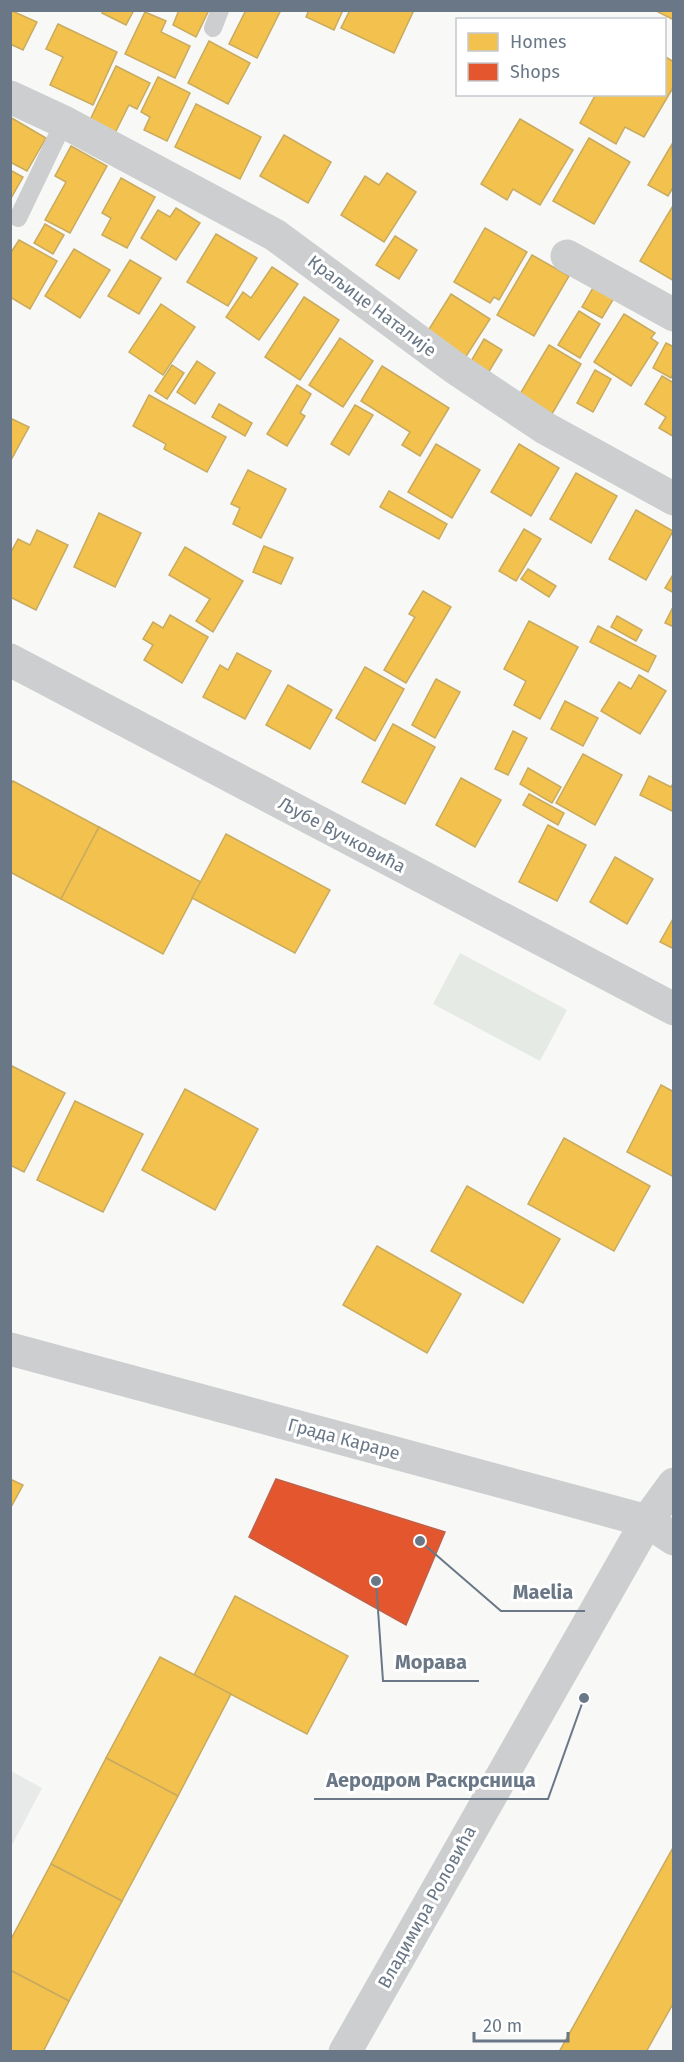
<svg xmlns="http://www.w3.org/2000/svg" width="684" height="2062" font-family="'Fira Sans',sans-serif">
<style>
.built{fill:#e8eaea}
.green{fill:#e6eae5}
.homes{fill:#f2c14e;stroke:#c9ab5f;stroke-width:1.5}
.shops{fill:#e4572e;stroke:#bf6148;stroke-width:1.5}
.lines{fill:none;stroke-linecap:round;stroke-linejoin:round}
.service{stroke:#cdcecf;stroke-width:18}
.minor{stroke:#cdcecf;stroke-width:33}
.labels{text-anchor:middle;stroke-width:6;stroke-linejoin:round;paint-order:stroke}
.street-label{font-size:18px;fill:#697786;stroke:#fff}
.leader{fill:none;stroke:#697786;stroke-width:2}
.callout-dot{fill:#697786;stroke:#fff;stroke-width:2}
.callout-label{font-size:20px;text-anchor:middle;font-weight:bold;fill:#697786;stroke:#fff;stroke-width:6;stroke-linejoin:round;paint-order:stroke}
</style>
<rect width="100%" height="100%" fill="#f8f8f7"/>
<polygon class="built" points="11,1771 42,1788 11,1847"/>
<polygon class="green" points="460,953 567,1010 540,1061 433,1004"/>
<g class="homes">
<polygon points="10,10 37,22 23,50 10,44"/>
<polygon points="103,10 134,10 126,25 102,13"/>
<polygon points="179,10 209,10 196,37 173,25"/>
<polygon points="246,10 281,10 257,58 229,44"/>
<polygon points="309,10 343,10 334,30 306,17"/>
<polygon points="350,10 414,10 394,53 341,28"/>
<polygon points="674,10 674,20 658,12 659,10"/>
<polygon points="145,12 166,21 161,32 190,46 175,78 125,54"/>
<polygon points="58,24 117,52 93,105 50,85 63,57 46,49"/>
<polygon points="209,41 250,63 228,104 188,83"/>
<polygon points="664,56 674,62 674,86 644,137 625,127 616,144 580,123 596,94 664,94"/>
<polygon points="116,66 150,83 137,109 129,105 115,133 90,120"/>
<polygon points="158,77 190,93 167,141 144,130 150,117 141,112"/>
<polygon points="196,104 261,137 240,179 175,147"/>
<polygon points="10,117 46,138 27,171 10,162"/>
<polygon points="520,119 573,150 540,205 513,189 507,200 481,184"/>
<polygon points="284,135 331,162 308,203 260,176"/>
<polygon points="589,138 630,162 594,224 553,201"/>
<polygon points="672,144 674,186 668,196 648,185"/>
<polygon points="71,146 107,166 70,233 45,220 66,182 55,176"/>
<polygon points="10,170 23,177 10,200"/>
<polygon points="387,173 416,192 384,242 341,215 365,176 379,185"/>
<polygon points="121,178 155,197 127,248 102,235 111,218 102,213"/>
<polygon points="674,204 674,281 640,261"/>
<polygon points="176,208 200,223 176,260 141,238 158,210 170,217"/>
<polygon points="45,224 64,235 53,254 34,243"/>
<polygon points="485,228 527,252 499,300 494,297 490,303 454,282"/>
<polygon points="216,234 257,258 228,306 187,282"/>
<polygon points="395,236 417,250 399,279 376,265"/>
<polygon points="19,240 57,261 30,309 10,297 10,254"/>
<polygon points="74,249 110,270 80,318 45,296"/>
<polygon points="532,255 569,276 534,336 497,315"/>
<polygon points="130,260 161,278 139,314 108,296"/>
<polygon points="272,267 298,284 259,340 226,317 243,292 251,298"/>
<polygon points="594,286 614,298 602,318 582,307"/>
<polygon points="451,294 490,319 465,358 426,334"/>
<polygon points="304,297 339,320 300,380 265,357"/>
<polygon points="161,304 195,327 163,375 129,352"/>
<polygon points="579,311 600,324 580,358 558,345"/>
<polygon points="624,314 655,333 651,338 658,343 631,386 594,362"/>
<polygon points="340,338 373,361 343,407 309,385"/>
<polygon points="484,339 502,350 488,373 470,363"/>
<polygon points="666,343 674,347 674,372 671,378 653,368"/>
<polygon points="549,345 581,364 552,414 520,394"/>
<polygon points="197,361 215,373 195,404 177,392"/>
<polygon points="172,365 184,373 167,399 155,391"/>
<polygon points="382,366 449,408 420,456 402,445 410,432 361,401"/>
<polygon points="595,370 611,379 593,412 577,403"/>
<polygon points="662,376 674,383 674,437 659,428 666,417 645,404"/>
<polygon points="297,385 311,394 300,413 305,416 287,446 267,434"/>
<polygon points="149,395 226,437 207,472 164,449 166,444 133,426"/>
<polygon points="219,404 252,423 245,436 212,417"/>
<polygon points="355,405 373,415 349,455 331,444"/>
<polygon points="10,418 29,427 10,462"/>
<polygon points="436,444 480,470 452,518 408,492"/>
<polygon points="519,444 559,468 531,516 491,492"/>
<polygon points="248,470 286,489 261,538 233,524 240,508 231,504"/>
<polygon points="576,473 617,496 591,543 550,519"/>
<polygon points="389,491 447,524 439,539 380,507"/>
<polygon points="636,510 673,531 646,580 609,559"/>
<polygon points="99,513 141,533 115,587 74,567"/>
<polygon points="524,529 541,539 516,581 499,571"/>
<polygon points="37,530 68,545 36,610 10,597 10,554 18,539 30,545"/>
<polygon points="264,546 293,558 281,584 253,572"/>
<polygon points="185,547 243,581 213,632 196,621 210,599 169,575"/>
<polygon points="528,569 556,586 549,597 521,579"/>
<polygon points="674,573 674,593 665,588"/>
<polygon points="423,591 451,607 406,683 384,670 415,617 409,614"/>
<polygon points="674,605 674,627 665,623"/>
<polygon points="170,615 208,637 182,683 144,660 153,645 143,639 153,622 163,628"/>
<polygon points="617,616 642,630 636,641 611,627"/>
<polygon points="529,621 578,647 540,719 514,705 526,681 504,669"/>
<polygon points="598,626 656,656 648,672 590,642"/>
<polygon points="237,653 271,671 245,719 203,697 220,665 228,670"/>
<polygon points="365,667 404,689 375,741 336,718"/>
<polygon points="639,675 666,691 640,734 601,711 619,682 631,689"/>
<polygon points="436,679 460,692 435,738 412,725"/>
<polygon points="288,685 332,710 310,749 266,725"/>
<polygon points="565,701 598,718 583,746 551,729"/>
<polygon points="393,724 435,747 405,804 362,782"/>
<polygon points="513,731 527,738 508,775 495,769"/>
<polygon points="583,754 622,775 595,825 556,803"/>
<polygon points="528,768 561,787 552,803 520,784"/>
<polygon points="649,776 671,787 674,782 674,812 640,795"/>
<polygon points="461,778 501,800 475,847 436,825"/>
<polygon points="13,781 99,827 61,899 10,872 10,786"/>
<polygon points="529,794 564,813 558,825 523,805"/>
<polygon points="548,825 586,845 557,901 519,882"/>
<polygon points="99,827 201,882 163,954 61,899"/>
<polygon points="226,834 330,890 295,953 192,898"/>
<polygon points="615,857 653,879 627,924 590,902"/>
<polygon points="674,917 674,949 660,942"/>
<polygon points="10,1065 65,1093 24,1172 10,1165"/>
<polygon points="661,1085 674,1092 674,1177 627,1152"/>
<polygon points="185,1089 258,1129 215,1210 142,1170"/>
<polygon points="75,1101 143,1134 103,1212 37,1180"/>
<polygon points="564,1138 650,1186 614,1251 528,1204"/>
<polygon points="467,1186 560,1239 523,1303 431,1251"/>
<polygon points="377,1246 461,1294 427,1353 343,1305"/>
<polygon points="10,1479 23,1485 10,1509"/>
<polygon points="235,1596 348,1656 307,1734 194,1675"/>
<polygon points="160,1657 231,1694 178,1796 106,1758"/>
<polygon points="106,1758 178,1796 122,1901 51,1864"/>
<polygon points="674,1846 674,2002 646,2052 559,2052"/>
<polygon points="51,1864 122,1901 69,2001 10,1970 10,1941"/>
<polygon points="10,1970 69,2001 43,2052 10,2052"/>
</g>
<polygon class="shops" points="276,1479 445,1532 406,1625 249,1537"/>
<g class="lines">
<g class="service">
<polyline points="213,28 220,10"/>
<polyline points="18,218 64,122"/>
</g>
<g class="minor">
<polyline points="10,97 64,122 275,235 455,368 545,428 674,499"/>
<polyline points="567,256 674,315"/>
<polyline points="10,660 674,1009"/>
<polyline points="10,1349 647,1521 674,1539"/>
<polyline points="345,2052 647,1521 674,1484"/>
</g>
</g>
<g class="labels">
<g class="street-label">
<text transform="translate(372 306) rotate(37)" y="6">Краљице Наталије</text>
<text transform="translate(342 835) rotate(28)" y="6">Љубе Вучковића</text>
<text transform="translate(344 1439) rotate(15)" y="6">Града Караре</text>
<text transform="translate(427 1907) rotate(-61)" y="6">Владимира Роловића</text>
</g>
</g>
<path class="leader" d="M420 1541L501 1611H585M376 1581L383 1681H479M584 1698L548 1799H314"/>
<g class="callout-dot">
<circle cx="420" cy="1541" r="6"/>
<circle cx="376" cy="1581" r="6"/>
<circle cx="584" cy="1698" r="6"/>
</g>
<g class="callout-label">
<text x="543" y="1599">Maelia</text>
<text x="431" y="1669">Морава</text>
<text x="431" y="1787">Аеродром Раскрсница</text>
</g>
<rect width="684" height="2062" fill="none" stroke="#697786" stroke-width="24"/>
<rect x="456" y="18" width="210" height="78" fill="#ffffff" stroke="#c3c9cf" stroke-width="1.5"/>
<rect x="468" y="33" width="30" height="18" fill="#f2c14e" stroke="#c3c9cf" stroke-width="1.5"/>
<text x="510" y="48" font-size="18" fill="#697786">Homes</text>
<rect x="468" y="63" width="30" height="18" fill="#e4572e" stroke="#c3c9cf" stroke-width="1.5"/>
<text x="510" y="78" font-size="18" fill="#697786">Shops</text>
<path d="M474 2032v9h94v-9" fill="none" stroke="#697786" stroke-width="3"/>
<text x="483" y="2032" font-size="18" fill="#697786" stroke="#ffffff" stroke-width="4.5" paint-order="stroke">20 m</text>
</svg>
